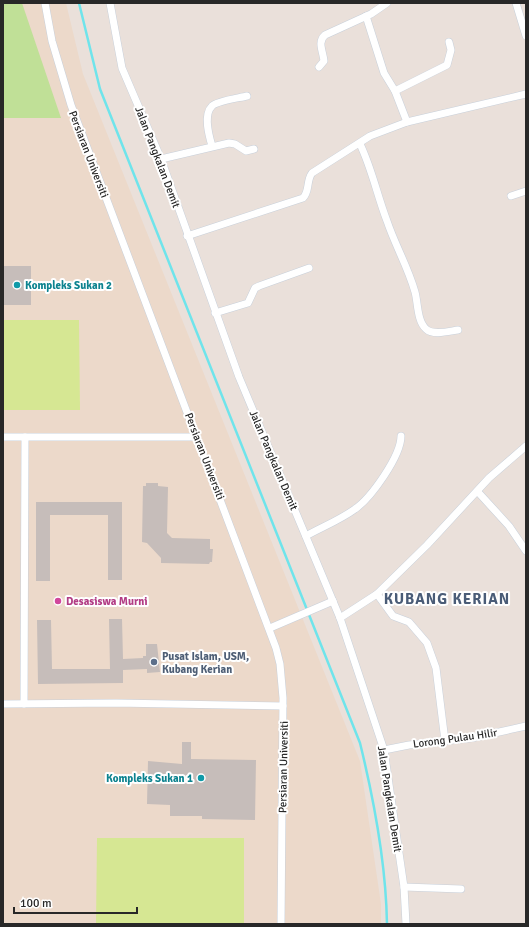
<svg xmlns="http://www.w3.org/2000/svg" width="529" height="927" font-family="Signika,sans-serif">
<style>
.education{fill:#ecd9ca}
.green{fill:#c0e097}
.pitch{fill:#d6e793}
.lines{fill:none;stroke-linecap:round;stroke-linejoin:round}
.stream{stroke:#6fe4eb;stroke-width:2.5}
.building{fill:#c6bdba}
.minor-casing{stroke:#c8d0da;stroke-width:8}
.minor{stroke:#fff;stroke-width:7}
.culture-dot{fill:#0f9aa8;stroke:#fff;stroke-width:1.5}
.hotel-dot{fill:#d1479c;stroke:#fff;stroke-width:1.5}
.service-dot{fill:#5c6f8a;stroke:#fff;stroke-width:1.5}
.labels{text-anchor:middle;stroke-width:4;stroke-linejoin:round;paint-order:stroke}
.street-label{font-size:11px;fill:#282828;stroke:#fff}
.culture-label{font-size:11px;font-weight:bold;fill:#0d838f;stroke:#fff;text-anchor:start}
.hotel-label{font-size:11px;font-weight:bold;fill:#b23c85;stroke:#fff;text-anchor:start}
.service-label{font-size:11px;font-weight:bold;fill:#4e5e75;stroke:#fff;text-anchor:start}
.district-label{font-size:15px;font-weight:bold;letter-spacing:1px;fill:#4a5c77;stroke:#fff}
</style>
<rect width="100%" height="100%" fill="#eae0da"/>
<polygon class="education" points="3,3 66,3 83,74 360,761 381,904 381,924 3,924"/>
<polygon class="green" points="3,3 22,3 61,118 3,118"/>
<g class="pitch">
<polygon points="3,320 79,320 80,410 3,410"/>
<polygon points="97,838 244,838 244,924 96,924"/>
</g>
<g class="lines">
<path class="stream" d="M 79,3 L 100,89 L 360,743 C 374,800 386,866 387,924"/>
</g>
<g class="building">
<rect x="3" y="266" width="28" height="39"/>
<polygon points="146,483 158,483 158,486 168,487 167,533 172,538 210,539 210,549 213,549 212,562 210,562 209,564 161,563 161,558 147,543 142,542 143,486 146,486"/>
<polygon points="36,502 122,502 122,580 108,580 108,515 50,515 50,581 36,581"/>
<polygon points="109,619 122,619 123,659 143,658 143,656 146,656 146,644 157,644 160,672 147,673 147,669 123,670 123,683 38,684 37,620 51,620 52,669 110,669"/>
<polygon points="182,742 191,742 191,759 256,760 255,820 202,819 202,816 170,816 170,805 147,804 148,761 182,764"/>
</g>
<g class="lines">
<defs>
<g id="minor">
<polyline points="45,3 52,41 71,105 276,648 280,664 283,698 281,924"/>
<polyline points="110,3 122,68 161,159 239,377 340,618 384,750 404,887 406,924"/>
<polyline points="516,3 526,36"/>
<polyline points="366,16 384,73 395,91 407,122"/>
<path d="M 319,67 L 324,61 C 323,51 317,42 325,35 L 371,14 L 387,3"/>
<polyline points="395,91 447,65 451,50 449,42"/>
<path d="M 360,144 C 372,169 377,195 387,221 C 395,245 408,267 415,292 C 418,303 417,321 426,329 C 433,336 450,331 458,330"/>
<path d="M 212,146 C 209,136 203,115 212,106 C 217,101 239,98 247,96"/>
<polyline points="161,159 229,143 235,144 246,151 254,149"/>
<polyline points="511,196 526,191"/>
<path d="M 187,236 L 303,198 C 310,191 306,181 312,173 L 370,136 L 407,122 L 526,94"/>
<polyline points="215,313 248,303 255,288 259,286 309,268"/>
<polyline points="3,437 197,437"/>
<polyline points="478,492 509,526 526,551"/>
<path d="M 306,536 C 322,527 340,520 355,509 C 371,498 401,456 401,436"/>
<polyline points="377,594 393,616 409,622 427,643 436,668 445,741"/>
<polyline points="340,618 377,594 427,545 489,478 526,446"/>
<polyline points="270,628 333,601"/>
<polyline points="3,704 116,703 283,706"/>
<polyline points="24,704 25,437"/>
<polyline points="384,750 409,745 472,738 526,726"/>
<polyline points="404,887 461,889"/>
</g>
</defs>
<use href="#minor" class="minor-casing"/>
<use href="#minor" class="minor"/>
</g>
<g class="culture-dot">
<circle cx="17" cy="285" r="4"/>
<circle cx="201" cy="778" r="4"/>
</g>
<circle class="hotel-dot" cx="58" cy="601" r="4"/>
<circle class="service-dot" cx="154" cy="662" r="4"/>
<g class="labels">
<g class="street-label">
<text transform="translate(89 154) rotate(69)" y="4">Persiaran Universiti</text>
<text transform="translate(158 157) rotate(69)" y="4">Jalan Pangkalan Demit</text>
<text transform="translate(205 456) rotate(69)" y="4">Persiaran Universiti</text>
<text transform="translate(274 460) rotate(67)" y="4">Jalan Pangkalan Demit</text>
<text transform="translate(455 738) rotate(-8)" y="4">Lorong Pulau Hilir</text>
<text transform="translate(283 767) rotate(-89)" y="4">Persiaran Universiti</text>
<text transform="translate(390 799) rotate(81)" y="4">Jalan Pangkalan Demit</text>
</g>
<g class="culture-label">
<text x="25" y="289">Kompleks Sukan 2</text>
<text x="193" y="782" text-anchor="end">Kompleks Sukan 1</text>
</g>
<g class="hotel-label">
<text x="66" y="605">Desasiswa Murni</text>
</g>
<g class="service-label">
<text x="162" y="660">Pusat Islam, USM,<tspan x="162" dy="13">Kubang Kerian</tspan></text>
</g>
<g class="district-label">
<text x="447" y="604">KUBANG KERIAN</text>
</g>
</g>
<rect width="529" height="927" fill="none" stroke="#282828" stroke-width="8"/>
<path d="M14 907v6h123v-6" fill="none" stroke="#282828" stroke-width="2"/>
<text x="20" y="907" font-size="12" fill="#282828" stroke="#ffffff" stroke-width="3" paint-order="stroke">100 m</text>
</svg>
